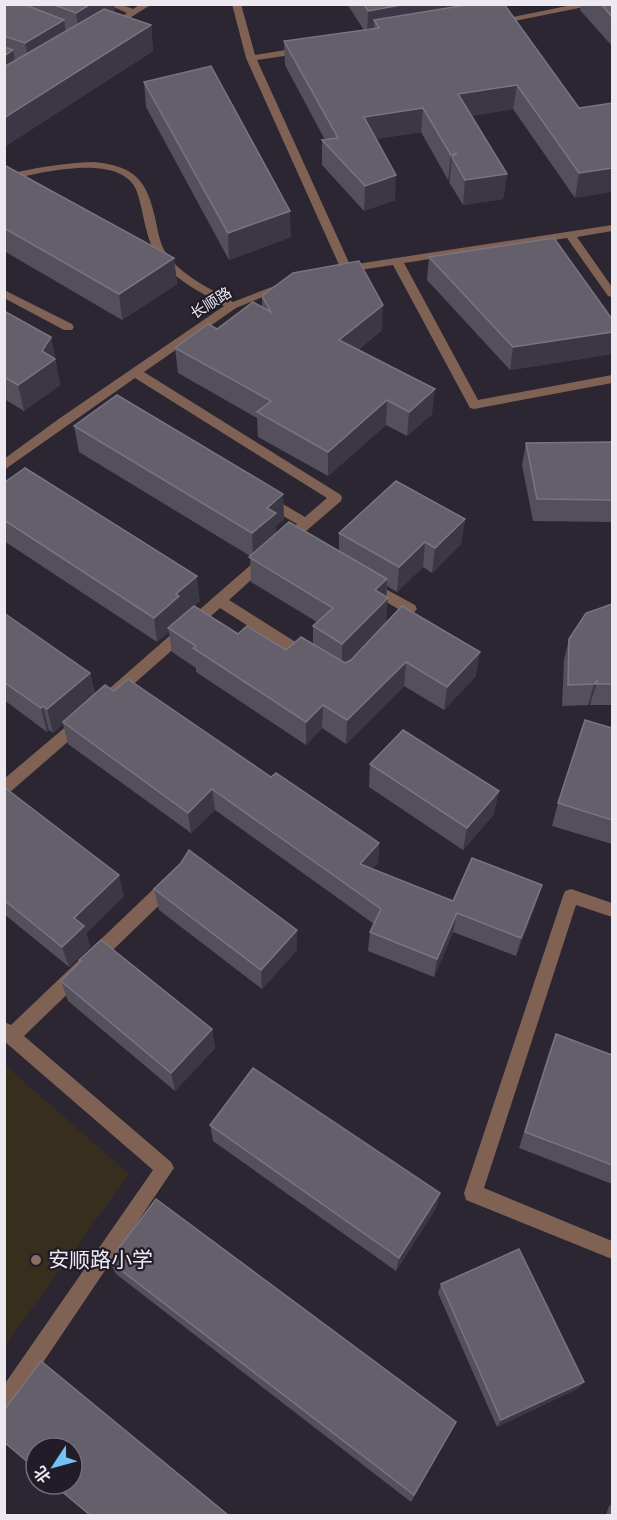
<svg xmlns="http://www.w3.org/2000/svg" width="617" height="1520" font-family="'IBM Plex Sans','Noto Sans SC',sans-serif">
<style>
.education{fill:#382e1e}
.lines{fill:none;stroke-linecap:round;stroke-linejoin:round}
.minor{fill:#806255;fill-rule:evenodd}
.wall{fill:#534f5b}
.shaded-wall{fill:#3c3744}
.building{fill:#645f6b;stroke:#797580;stroke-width:1.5}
.education-dot{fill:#8d6e63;stroke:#211c28;stroke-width:2}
.labels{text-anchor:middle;stroke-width:4.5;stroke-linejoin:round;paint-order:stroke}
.far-street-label{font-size:15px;fill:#ece9f1;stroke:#211c28}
.near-poi-label{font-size:21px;fill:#ece9f1;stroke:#211c28;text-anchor:start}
</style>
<rect width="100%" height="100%" fill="#2b2632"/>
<polygon class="education" points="5,1065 129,1174 5,1346"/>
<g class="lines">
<g class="minor">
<polygon points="107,4 120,4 133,9 141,4 152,4 109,31 106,30 106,26 127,13"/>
<polygon points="232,4 241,4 255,55 304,47 309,50 304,53 257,60 350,265 612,225 612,231 577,237 612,287 612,297 608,296 567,238 404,263 478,400 612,375 612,383 474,409 470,408 393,265 346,272 338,269 340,267 246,58"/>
<polygon points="577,4 599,4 494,25 489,22"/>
<path d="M 93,162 C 136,166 147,180 156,222 C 158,232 160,244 166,253 C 181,276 210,288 233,302 L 282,283 L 286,282 L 292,285 L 236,308 L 144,372 L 341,495 L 342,498 L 341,501 L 291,544 L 286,546 L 279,541 L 297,524 L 261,503 L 260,500 L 261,497 L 271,497 L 305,517 L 327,498 L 135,378 L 4,470 L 4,459 L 60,418 L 224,306 C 201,292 174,280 158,257 C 145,239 144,212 137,192 C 122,150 36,174 4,181 L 4,175 C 34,168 63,163 93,162 Z"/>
<polygon points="4,290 72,324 74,327 72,330 64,330 4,298"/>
<polygon points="266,554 271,556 273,559 271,562 229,600 313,653 315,657 313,661 303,661 220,608 120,696 110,696 108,692 110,688 261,556"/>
<polygon points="369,580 415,605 417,609 400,628 390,628 388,624 400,610 364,589 362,585"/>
<polygon points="81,716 86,718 88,722 86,726 9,793 4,795 4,779 76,718"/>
<polygon points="170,877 176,879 178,884 176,889 24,1036 171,1162 174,1168 11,1410 4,1413 4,1385 153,1170 4,1041 4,1022 11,1025 164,879"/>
<polygon points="571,889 612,903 612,917 576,905 484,1188 612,1241 612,1259 466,1200 464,1193 563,896 565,891"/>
</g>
</g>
<g class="wall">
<polygon points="4,4 114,4 115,10 113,12 151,25 153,51 4,147"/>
<polygon points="347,4 504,4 579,108 612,103 575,198 513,109 471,116 507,174 503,199 463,205 449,182 450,180 448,180 421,132 376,139 395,200 364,211 322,165 322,140 325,140 285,65 284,41 364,30"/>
<polygon points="581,4 612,4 612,46 580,10"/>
<polygon points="144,82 291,237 229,260 146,107"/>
<polygon points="4,165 174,258 177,284 122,320 4,251"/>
<polygon points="429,257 612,319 612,354 510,370 427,280"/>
<polygon points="262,296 382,330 358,350 432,414 407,436 386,425 328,476 258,437 257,418 178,373 175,348 262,308"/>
<polygon points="4,311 51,337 60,385 24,411 4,399"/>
<polygon points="74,426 283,494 284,519 276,526 276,533 339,551 339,533 465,519 461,544 432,573 423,567 397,592 387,586 386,622 348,662 351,660 402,606 476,676 444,710 404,686 346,744 322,728 306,745 196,672 196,668 172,652 169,632 157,642 4,541 4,483 200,601 194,606 238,634 286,650 313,644 313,626 317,622 251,582 250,556 79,452"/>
<polygon points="612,442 612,522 533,521 522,465 526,443"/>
<polygon points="612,604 612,705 590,705 591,701 588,705 562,706 564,660 569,639"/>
<polygon points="4,613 90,673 95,694 114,691 271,777 379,843 378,863 372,869 453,901 536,904 516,956 453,932 434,977 368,951 370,932 374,924 215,810 191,833 68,744 63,724 53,733 49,730 47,732 4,700"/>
<polygon points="612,728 612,844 552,826 558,803"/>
<polygon points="370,764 494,814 463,850 369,787"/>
<polygon points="4,787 124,896 86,933 90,947 69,967 4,914"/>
<polygon points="154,889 297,930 297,950 262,989 159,910"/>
<polygon points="79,960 212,1029 215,1048 175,1091 68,1001 61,981 80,962"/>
<polygon points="556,1034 612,1055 612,1184 519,1148 549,1052"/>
<polygon points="210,1125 440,1193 436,1208 396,1271 213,1141"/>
<polygon points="109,1261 456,1422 411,1502 116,1274"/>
<polygon points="441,1284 584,1382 577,1389 497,1427 438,1293"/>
<polygon points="612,1504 612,1515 606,1515 609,1506"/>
</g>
<g class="shaded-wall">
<polygon points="85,4 114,4 115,10 94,23 80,39 76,13"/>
<polygon points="407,4 493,4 379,28 374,20 374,34 367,35 368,11"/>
<polygon points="64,20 68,45 30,69 25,43"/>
<polygon points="151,25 153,51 4,147 4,118"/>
<polygon points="13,50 18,76 5,84 4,56"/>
<polygon points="517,85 513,109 455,119 458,94"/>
<polygon points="423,108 421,132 363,141 364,117"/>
<polygon points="457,153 452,157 450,180 448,180 451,155"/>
<polygon points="612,168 612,192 575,198 579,173"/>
<polygon points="507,174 503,199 463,205 465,180"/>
<polygon points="396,175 395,200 364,211 365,186"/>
<polygon points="290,211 291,237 229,260 228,233"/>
<polygon points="174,258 177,284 122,320 119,294"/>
<polygon points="383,305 382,330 339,365 339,340"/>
<polygon points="612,332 612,354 510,370 513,347"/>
<polygon points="51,337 60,385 24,411 18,385 42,351"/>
<polygon points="435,389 432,414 407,436 409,412"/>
<polygon points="387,400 386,425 328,476 328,452"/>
<polygon points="283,494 284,519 276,526 277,538 253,558 252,533 267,508"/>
<polygon points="465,519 461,544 432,573 435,548"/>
<polygon points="425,542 423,567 397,592 399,567"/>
<polygon points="197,576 200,601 168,628 169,632 157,642 154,618 176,594"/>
<polygon points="387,579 386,600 388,598 386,622 342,668 342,644 375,590"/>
<polygon points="480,652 476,676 444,710 447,687"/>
<polygon points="406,662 404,686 346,744 347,720"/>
<polygon points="90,673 95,697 63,722 63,724 53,733 47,709"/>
<polygon points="598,680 591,701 588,705 594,684"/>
<polygon points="323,705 322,728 306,745 306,722"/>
<polygon points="43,706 49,730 47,732 41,708"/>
<polygon points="212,789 215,810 191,833 188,813"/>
<polygon points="499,791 494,814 463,850 467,828"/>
<polygon points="379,843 378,863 359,884 360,864"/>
<polygon points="119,875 124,896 86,933 90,947 69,967 62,947 74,918"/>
<polygon points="542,885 536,904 516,956 521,938"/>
<polygon points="457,913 453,932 434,977 437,959"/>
<polygon points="297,930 297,950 262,989 261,970"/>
<polygon points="212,1029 215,1048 175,1091 171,1073"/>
<polygon points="440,1193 436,1208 396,1271 399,1258"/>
<polygon points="584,1382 577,1389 497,1427 501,1420"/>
</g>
<g class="building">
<polygon points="4,4 23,4 64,20 25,43 4,36"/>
<polygon points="52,4 91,4 76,13"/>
<polygon points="364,4 407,4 368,11"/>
<polygon points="472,4 504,4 579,108 612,103 612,168 579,173 517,85 458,94 507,174 465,180 452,157 457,153 451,155 423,108 364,117 396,175 365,186 322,140 338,138 284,41 379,28 374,20"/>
<polygon points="601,4 612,4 612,17"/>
<polygon points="104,9 151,25 4,118 4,67"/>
<polygon points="4,47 13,50 4,56"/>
<polygon points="211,66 290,211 228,233 144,82"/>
<polygon points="4,165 174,258 119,294 4,228"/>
<polygon points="554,238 612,319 612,332 513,347 429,257"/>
<polygon points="359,261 383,305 339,340 435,389 409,412 387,400 328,452 257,412 271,401 175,348 208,324 217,329 253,302 271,312 262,296 293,273"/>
<polygon points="4,311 51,337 42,351 55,359 18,385 4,377"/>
<polygon points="117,395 283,494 267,508 276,513 252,533 74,426"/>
<polygon points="612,442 612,500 537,499 526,443"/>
<polygon points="25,468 197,576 176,594 179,596 154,618 4,520 4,483"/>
<polygon points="396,481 465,519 435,548 425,542 399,567 339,533"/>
<polygon points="289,522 387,579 375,590 388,598 342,644 313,626 333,608 249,557"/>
<polygon points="612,604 612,684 596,684 598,680 594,684 568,685 569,639 586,613"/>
<polygon points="194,606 238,634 247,626 286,650 301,637 345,663 351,660 402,606 480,652 447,687 406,662 347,720 323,705 306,722 193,648 196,646 168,628"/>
<polygon points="4,613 90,673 47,709 43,706 41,708 4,682"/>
<polygon points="128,679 271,777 276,773 379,843 360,864 453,901 472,858 542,885 521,938 457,913 437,959 370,932 381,909 212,789 188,813 63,722 105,685 114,691"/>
<polygon points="585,720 612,728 612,820 558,803"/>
<polygon points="403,730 499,791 467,828 370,764"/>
<polygon points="4,787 119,875 74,918 84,926 62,947 4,900"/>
<polygon points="189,850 297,930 261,970 154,889 181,863"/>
<polygon points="101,940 212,1029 171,1073 61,981 81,961 79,960"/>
<polygon points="556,1034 612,1055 612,1165 525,1132"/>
<polygon points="253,1068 440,1193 399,1258 210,1125"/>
<polygon points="156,1199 456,1422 414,1495 109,1261"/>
<polygon points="519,1249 584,1382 501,1420 441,1284"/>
<polygon points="41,1361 228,1515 90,1515 53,1484 72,1484 72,1448 36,1448 36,1469 4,1442 4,1410"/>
</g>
<circle class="education-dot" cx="36" cy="1260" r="6"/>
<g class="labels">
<g class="far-street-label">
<text transform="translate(211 303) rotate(-32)" y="5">长顺路</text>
</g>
<g class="near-poi-label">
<text x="48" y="1267">安顺路小学</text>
</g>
</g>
<rect width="617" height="1520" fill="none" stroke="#ece9f1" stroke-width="12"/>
<g transform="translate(54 1466) rotate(234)"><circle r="28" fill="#211c28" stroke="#726e78" stroke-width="1.5"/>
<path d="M0-4.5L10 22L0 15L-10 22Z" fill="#73c1f6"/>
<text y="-9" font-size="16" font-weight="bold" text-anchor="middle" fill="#ece9f1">北</text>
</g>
</svg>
